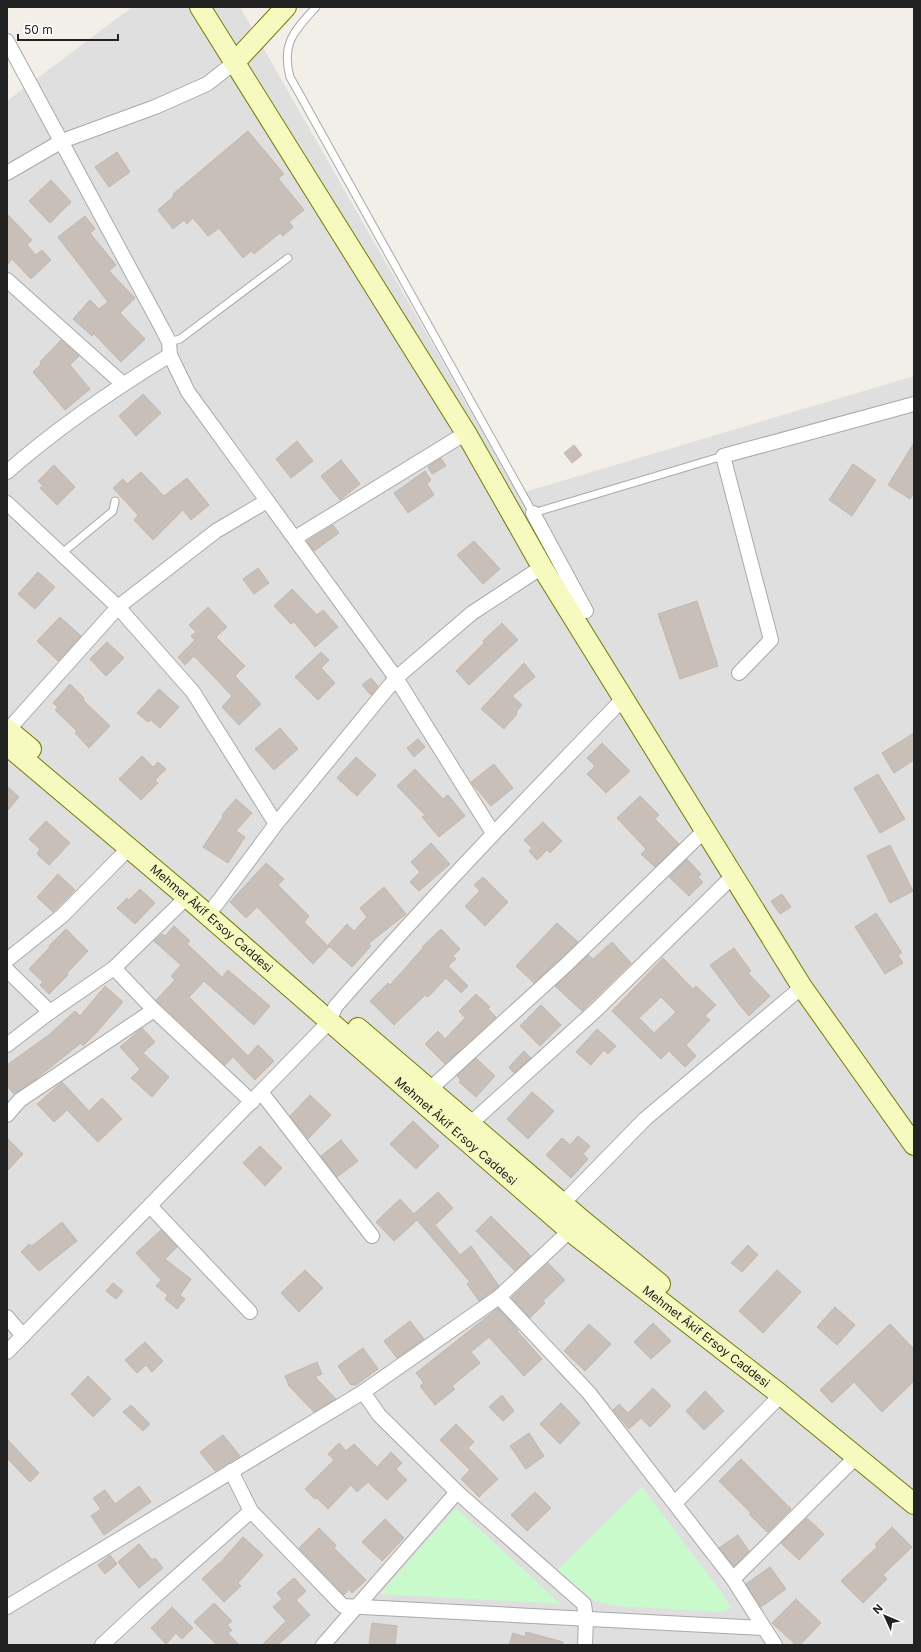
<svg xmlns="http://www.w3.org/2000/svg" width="921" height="1652" font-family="Inter,sans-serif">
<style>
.residential{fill:#e0dfdf}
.park{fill:#c8facc}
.building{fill:#c7bfb8;stroke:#c4b6ab;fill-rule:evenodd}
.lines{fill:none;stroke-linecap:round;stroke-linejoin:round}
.lane-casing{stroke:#a9a9a9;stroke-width:9}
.street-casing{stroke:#a9a9a9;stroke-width:16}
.secondary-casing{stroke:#707d05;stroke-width:22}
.lane{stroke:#fff;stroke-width:7}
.street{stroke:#fff;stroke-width:14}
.secondary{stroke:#f7fabf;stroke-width:20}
.labels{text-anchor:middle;stroke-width:3;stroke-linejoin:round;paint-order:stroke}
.street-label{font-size:12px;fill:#222;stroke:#fff}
</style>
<rect width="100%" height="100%" fill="#f2efe9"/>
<polygon class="residential" points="132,7 240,7 518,494 914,376 914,1645 7,1645 7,101"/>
<g class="park">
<polygon points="642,1487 719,1589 731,1607 724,1612 617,1606 595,1601 576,1587 557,1570"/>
<polygon points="456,1508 561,1604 380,1594"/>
</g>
<g class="building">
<polygon points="248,131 284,174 278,178 304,210 289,222 293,227 283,236 280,233 254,254 251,251 243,258 219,228 208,236 193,218 187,224 184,220 173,229 158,210 174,196 173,194"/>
<polygon points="117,152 130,172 109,187 95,167"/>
<polygon points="51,180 71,202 50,223 29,201"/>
<polygon points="7,214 32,240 27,245 36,255 42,250 51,260 31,279 12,259 7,265"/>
<polygon points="85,216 95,229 90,233 116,265 109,271 135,298 120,313 145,339 121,362 94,334 92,336 73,319 90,300 99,309 108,302 58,237"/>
<polygon points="61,340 79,356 70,365 90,389 65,410 33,372 41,364 40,362"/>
<polygon points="143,394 161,413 136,436 119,416"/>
<polygon points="297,441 313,461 291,478 276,459"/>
<polygon points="914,443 914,492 910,499 888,485"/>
<polygon points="574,445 582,455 572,463 564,453"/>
<polygon points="441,458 446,466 432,474 428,467"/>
<polygon points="341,460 360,484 340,500 321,476"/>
<polygon points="853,464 876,480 852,516 829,500"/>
<polygon points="54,465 75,487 57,505 40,488 43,486 38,481"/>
<polygon points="425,471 431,480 427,484 434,495 408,513 394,493"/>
<polygon points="141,472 164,496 187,478 209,505 191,520 183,510 153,540 134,520 138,515 113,488 123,479 127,484"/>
<polygon points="333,525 339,533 314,551 307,541"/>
<polygon points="474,541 500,569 483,584 457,555"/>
<polygon points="258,568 269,583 254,594 243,579"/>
<polygon points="38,572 55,587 35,609 18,594"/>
<polygon points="292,589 317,615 323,610 338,627 315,647 294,622 291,624 274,606"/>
<polygon points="697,601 718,666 680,679 658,614"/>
<polygon points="208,607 227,627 216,637 245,666 235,676 261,704 239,725 222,707 232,696 194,656 185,665 178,657 195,640 191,636 196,632 189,625"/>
<polygon points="60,617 81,636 58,661 37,641"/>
<polygon points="502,623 518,640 469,685 456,671 484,643 483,641"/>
<polygon points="107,642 124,658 106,676 90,659"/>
<polygon points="321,652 329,660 321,668 335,683 318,700 295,677"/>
<polygon points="524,663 535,677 512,696 522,705 516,712 517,714 504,729 481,709"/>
<polygon points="371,678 378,686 371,695 362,685"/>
<polygon points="70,684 84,698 83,700 110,726 89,748 75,733 77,731 55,710 58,707 53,703"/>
<polygon points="159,689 179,707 160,728 151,720 148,722 137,713"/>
<polygon points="280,728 298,749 274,770 255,749"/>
<polygon points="914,733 914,760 894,773 882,753"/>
<polygon points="418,739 425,747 414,757 407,748"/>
<polygon points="602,743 630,771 606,793 587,774 595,766 587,758"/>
<polygon points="142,756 153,767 158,762 166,769 155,780 158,783 141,800 119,779"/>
<polygon points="356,757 376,775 357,796 337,778"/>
<polygon points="494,764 513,788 491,806 471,782"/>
<polygon points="415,769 443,799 448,795 465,816 439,837 422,817 425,815 397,786"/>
<polygon points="878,774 905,819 880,833 854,788"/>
<polygon points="7,786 19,797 7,811"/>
<polygon points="640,796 659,815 655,819 679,844 655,867 641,854 646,849 617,818"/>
<polygon points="236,799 252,813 236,831 245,837 228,863 203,847 223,817 222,815"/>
<polygon points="46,821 70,843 49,865 37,854 40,849 29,839"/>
<polygon points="543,822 562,841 550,853 547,850 537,860 529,851 532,848 524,840"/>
<polygon points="431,843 450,864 419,891 410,882 420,872 411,862"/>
<polygon points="890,845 913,891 890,903 867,856"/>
<polygon points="687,859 701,874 698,877 703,882 689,896 669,877"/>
<polygon points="266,863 284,879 278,885 309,916 304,922 329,947 313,964 257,907 246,918 230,902"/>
<polygon points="58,874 75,890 53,912 37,897"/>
<polygon points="483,877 508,902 485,926 465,906 480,891 474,885"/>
<polygon points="384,887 406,914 368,944 371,946 352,967 328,945 347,924 354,931 367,917 360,908"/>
<polygon points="140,889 155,903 135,924 117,908 127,898 129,900"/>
<polygon points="782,894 791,907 780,914 771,901"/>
<polygon points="876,913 902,953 898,955 903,963 885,974 855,927"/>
<polygon points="557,923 578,942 534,983 516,966"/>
<polygon points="174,926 190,941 187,944 222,977 228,970 270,1006 254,1025 204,981 189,997 248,1056 258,1045 274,1061 255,1080 233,1057 225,1065 156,1000 175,980 171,976 181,965 154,941 162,934 165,936"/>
<polygon points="66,929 88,951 67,973 68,975 49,994 40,985 43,982 29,969 50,947 49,946"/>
<polygon points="441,929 460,949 453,956 456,959 448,966 468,986 461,993 446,978 428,997 425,995 394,1025 370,1001 388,983 390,985 423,948 422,947"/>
<polygon points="612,942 631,963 582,1011 555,986 588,955 593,959"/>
<polygon points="734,948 751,971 748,973 770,996 749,1016 739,1004 710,965"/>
<path d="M 663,958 L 693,989 L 696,986 L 716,1005 L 705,1016 L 710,1020 L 686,1045 L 696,1056 L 685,1067 L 669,1051 L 661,1059 L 612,1011 ZM 661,997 L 676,1012 L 654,1033 L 639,1018 Z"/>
<polygon points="105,986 123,1002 96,1033 83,1046 81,1043 37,1078 14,1094 7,1086 7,1065 50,1034 75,1011 80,1016"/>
<polygon points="476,994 490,1007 488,1009 496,1017 445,1064 425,1044 438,1031 445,1039 465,1018 459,1011"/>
<polygon points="541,1005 561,1025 540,1046 520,1026"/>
<polygon points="142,1028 155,1042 143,1053 169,1077 152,1097 131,1078 140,1069 120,1047"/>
<polygon points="597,1029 616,1046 608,1054 604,1050 591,1065 576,1052"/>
<polygon points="524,1051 531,1058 514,1073 509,1067"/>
<polygon points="476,1058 495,1076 476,1097 459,1082 461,1080 457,1076"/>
<polygon points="62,1082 89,1111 102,1098 122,1119 98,1142 67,1110 54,1122 37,1104"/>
<polygon points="532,1092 554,1111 528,1139 507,1119"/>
<polygon points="310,1095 331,1115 308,1139 290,1116"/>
<polygon points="413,1121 439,1146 416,1169 390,1144"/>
<polygon points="578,1136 590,1146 583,1154 588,1159 571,1178 546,1155 562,1138 570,1145"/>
<polygon points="7,1138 23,1154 7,1171"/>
<polygon points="341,1140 358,1161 337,1177 321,1156"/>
<polygon points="260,1146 282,1168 265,1186 243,1163"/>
<polygon points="438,1192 453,1208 435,1225 460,1255 471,1246 499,1286 479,1301 467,1284 470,1282 417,1220 394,1241 376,1222 400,1199 414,1214"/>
<polygon points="491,1216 531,1256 515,1271 476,1231"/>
<polygon points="62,1222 77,1241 39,1271 21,1252 29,1244 32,1246"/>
<polygon points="161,1230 177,1247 165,1259 191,1279 180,1295 185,1299 177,1309 165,1299 168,1295 156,1286 161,1280 136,1253"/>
<polygon points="748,1245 758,1255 742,1272 731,1263"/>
<polygon points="548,1263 565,1280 543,1301 545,1303 530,1318 511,1298"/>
<polygon points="305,1270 323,1288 299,1312 281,1293"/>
<polygon points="777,1270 801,1292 763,1333 739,1311"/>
<polygon points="113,1283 123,1291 116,1299 106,1291"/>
<polygon points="835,1307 855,1325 837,1345 817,1327"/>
<polygon points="498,1308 518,1330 517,1331 542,1359 524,1376 489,1337 471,1352 480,1363 452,1386 455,1389 435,1405 420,1386 424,1383 416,1373"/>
<polygon points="410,1321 424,1339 397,1358 384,1341"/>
<polygon points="653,1323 671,1341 651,1359 634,1342"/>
<polygon points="589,1324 611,1344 585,1371 564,1351"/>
<polygon points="890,1324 914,1349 914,1381 882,1412 854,1382 832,1403 820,1390"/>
<polygon points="145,1342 163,1361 152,1372 146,1365 137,1373 125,1360"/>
<polygon points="363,1348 378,1369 356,1385 351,1385 338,1366"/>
<polygon points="317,1362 322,1374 315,1377 336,1399 314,1412 289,1386 285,1376"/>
<polygon points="88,1376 111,1399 93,1417 71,1394"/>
<polygon points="653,1388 671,1406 650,1427 641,1418 629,1429 613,1410 619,1404 628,1413"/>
<polygon points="705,1391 724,1411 704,1430 686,1411"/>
<polygon points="502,1395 514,1411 503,1421 489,1407"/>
<polygon points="561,1403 580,1423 560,1444 540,1424"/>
<polygon points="131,1405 150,1424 143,1431 123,1412"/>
<polygon points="456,1424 474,1442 468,1448 498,1479 479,1497 461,1479 470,1470 440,1440"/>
<polygon points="529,1433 544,1456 526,1469 510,1446"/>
<polygon points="223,1435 240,1456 215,1471 200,1452"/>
<polygon points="7,1439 39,1473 30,1482 7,1458"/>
<polygon points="339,1443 346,1451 354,1444 377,1467 391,1452 402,1463 396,1469 407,1480 387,1500 368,1482 357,1492 351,1485 328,1509 317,1498 315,1499 305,1489 334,1460 328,1454"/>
<polygon points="741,1459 791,1509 769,1531 767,1532 749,1514 751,1513 719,1481"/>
<polygon points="139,1486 151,1502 104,1535 91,1516 101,1509 93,1498 105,1490 115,1504"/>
<polygon points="535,1492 551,1508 527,1531 511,1515"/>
<polygon points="807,1518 824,1534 799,1560 781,1543"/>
<polygon points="385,1519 404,1538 382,1561 362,1542"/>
<polygon points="892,1527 912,1547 883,1575 887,1579 863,1603 841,1581 877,1547 875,1544"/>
<polygon points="319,1528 336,1545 334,1548 366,1580 352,1593 349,1589 344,1595 299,1548"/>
<polygon points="738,1535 749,1551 734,1566 719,1548"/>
<polygon points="243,1537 263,1555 238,1583 241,1586 224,1602 202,1579 219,1563 219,1564"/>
<polygon points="139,1544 152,1560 155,1558 163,1568 139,1588 118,1562"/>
<polygon points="110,1555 117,1564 105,1574 98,1565"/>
<polygon points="770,1567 786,1589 761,1607 746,1584"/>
<polygon points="294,1578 306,1591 296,1600 310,1615 278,1645 262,1645 286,1621 273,1607 282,1599 277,1593"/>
<polygon points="796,1599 821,1623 800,1645 796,1645 772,1623"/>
<polygon points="214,1603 232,1621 227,1625 232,1630 228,1633 239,1645 217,1645 194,1622"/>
<polygon points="172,1607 193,1628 182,1639 176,1633 166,1644 151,1628"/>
<polygon points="372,1623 397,1626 395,1645 369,1645"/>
<polygon points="526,1632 563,1642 563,1645 509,1645 513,1633 525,1637"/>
</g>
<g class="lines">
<defs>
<g id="lane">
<path d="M 316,7 C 295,30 281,43 290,77 L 533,513 L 723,456"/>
<polyline points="169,342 180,339 288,258"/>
<polyline points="61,554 113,511 115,501"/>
</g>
<g id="street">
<polyline points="7,41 163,330 169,342 170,355 188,392 396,678 493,833"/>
<polyline points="7,173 62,141 155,107 207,84 234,63"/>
<polyline points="7,280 123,384"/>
<path d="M 7,472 C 56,429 114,389 170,355"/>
<polyline points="7,503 118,607 193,692 276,824"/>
<polyline points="533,513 586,611"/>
<polyline points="295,538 466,433"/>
<polyline points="739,673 771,640 723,456 914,404"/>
<polyline points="8,730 118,607 216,531 267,501"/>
<polyline points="215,906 276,824 396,678 472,613 542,567"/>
<polyline points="7,960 62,916 129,848"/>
<polyline points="114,968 154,1010 252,1102"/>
<polyline points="7,970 50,1012"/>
<polyline points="7,1045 50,1012 114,968 187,897"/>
<polyline points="430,1089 566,965 705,830"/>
<polyline points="261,1092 372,1236"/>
<polyline points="7,1115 20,1100 154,1010"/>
<polyline points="471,1123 595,1011 733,876"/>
<polyline points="562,1204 645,1119 802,987"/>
<polyline points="150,1206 250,1312"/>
<polyline points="499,1297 589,1393 733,1579 775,1645"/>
<polyline points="7,1317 23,1336"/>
<path d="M 7,1352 L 330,1021 L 335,1007 C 428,901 525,800 624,698"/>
<polyline points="231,1471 251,1511 343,1606 763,1628"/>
<polyline points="457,1492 584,1604 586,1619 585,1645"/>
<polyline points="675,1503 781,1395"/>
<polyline points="733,1579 856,1457"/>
<polyline points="7,1607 363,1392 499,1297 577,1224"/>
<polyline points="102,1645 144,1606 251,1511"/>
<polyline points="323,1645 457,1492 379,1415 363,1392"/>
</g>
<g id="secondary">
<polyline points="200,7 466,433 542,567 802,987 914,1145"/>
<polyline points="234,63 286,7"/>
<polyline points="7,729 31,749"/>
<path id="s1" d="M 7,745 L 187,897 L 570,1231 L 781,1395 L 914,1504"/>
<polyline points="358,1028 582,1220 660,1284"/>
</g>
</defs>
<use href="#lane" class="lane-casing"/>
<use href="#street" class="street-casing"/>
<use href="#secondary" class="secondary-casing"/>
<use href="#lane" class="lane"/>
<use href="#street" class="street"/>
<use href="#secondary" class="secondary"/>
</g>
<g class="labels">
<g class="street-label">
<text dy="4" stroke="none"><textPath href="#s1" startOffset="268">Mehmet Âkif Ersoy Caddesi</textPath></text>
<text dy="4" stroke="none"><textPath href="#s1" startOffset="592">Mehmet Âkif Ersoy Caddesi</textPath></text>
<text dy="4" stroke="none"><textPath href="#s1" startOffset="916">Mehmet Âkif Ersoy Caddesi</textPath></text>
</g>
</g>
<rect width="921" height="1652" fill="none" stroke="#222222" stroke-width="16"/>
<g transform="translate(885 1616) rotate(314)" stroke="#ffffff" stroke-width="3" paint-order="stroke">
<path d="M0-3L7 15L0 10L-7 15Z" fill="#222222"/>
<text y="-6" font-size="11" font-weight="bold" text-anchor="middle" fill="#222222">N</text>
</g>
<path d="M18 34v6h100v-6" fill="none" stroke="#222222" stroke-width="2"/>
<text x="24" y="34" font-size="12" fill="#222222" stroke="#ffffff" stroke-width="3" paint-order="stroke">50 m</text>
</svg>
